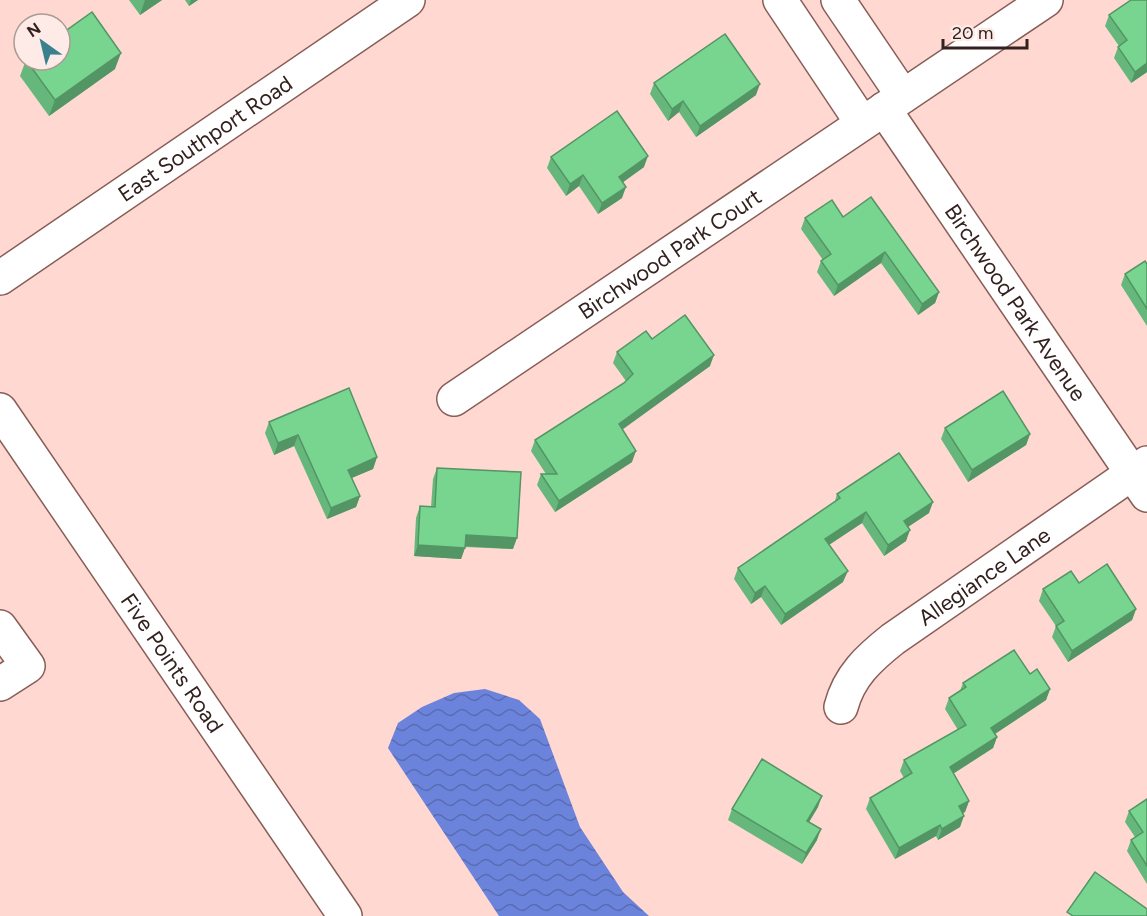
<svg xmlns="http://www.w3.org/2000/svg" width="1147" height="916" font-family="Figtree,sans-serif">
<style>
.water{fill:url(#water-waves)}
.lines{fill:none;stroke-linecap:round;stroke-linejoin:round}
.minor-casing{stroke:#885e57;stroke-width:36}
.major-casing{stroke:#885e57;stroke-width:36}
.minor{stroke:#fff;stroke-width:33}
.major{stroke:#fff;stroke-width:33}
.wall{fill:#66b77b}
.shaded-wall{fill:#539564}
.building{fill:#77d58f;stroke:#539564;stroke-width:1.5}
.labels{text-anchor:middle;stroke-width:6;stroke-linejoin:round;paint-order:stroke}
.street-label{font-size:22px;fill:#32211e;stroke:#feeae6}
</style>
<defs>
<pattern id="water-waves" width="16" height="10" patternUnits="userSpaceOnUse" patternTransform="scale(1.5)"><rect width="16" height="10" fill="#6b83db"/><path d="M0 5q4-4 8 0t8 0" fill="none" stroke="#596bb1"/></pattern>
</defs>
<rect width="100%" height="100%" fill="#ffd8d1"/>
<polygon class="water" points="485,689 519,700 540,719 580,827 623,892 649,916 499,916 388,748 398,723 422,707 454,693"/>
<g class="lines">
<defs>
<g id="minor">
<polyline points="780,0 862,123"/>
<polyline points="838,0 903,96"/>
<path id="s1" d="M 884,109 L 1147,495"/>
<path id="s2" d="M 454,399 L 1046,0"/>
<path id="s3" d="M 0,410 L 345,916"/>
<polyline points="0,627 28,666 0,684"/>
<path id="s4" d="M 841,707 C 849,676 869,658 893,639 L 1147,463"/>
</g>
<g id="major">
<path id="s5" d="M 0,278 L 408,0"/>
</g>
</defs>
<use href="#minor" class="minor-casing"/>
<use href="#major" class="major-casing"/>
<use href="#minor" class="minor"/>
<use href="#major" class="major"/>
</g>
<g class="wall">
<polygon points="129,0 162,0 140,15"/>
<polygon points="185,0 198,0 189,6"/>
<polygon points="1131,0 1147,72 1131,83 1114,58 1118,47 1119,46 1105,26 1109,15"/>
<polygon points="26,60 115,69 49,116 20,76"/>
<polygon points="654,83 756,95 696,137 679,112 668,121 650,94"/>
<polygon points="551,157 644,167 623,182 622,198 598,214 579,186 566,196 547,168"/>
<polygon points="843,217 939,292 935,303 918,315 881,263 834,296 817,272 821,261 823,260 801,229 805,218"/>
<polygon points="1147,264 1147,326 1121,285 1125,274"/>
<polygon points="652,339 710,366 622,429 632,462 555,512 537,485 541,474 546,474 531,451 535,440 624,383 626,381 613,363 617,352"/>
<polygon points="269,422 377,457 373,469 352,478 360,496 356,507 327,519 294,446 274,455 265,433"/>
<polygon points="945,428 1030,434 1026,445 968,482 941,439"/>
<polygon points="437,468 513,549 465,547 461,559 414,556 416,518 420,506 431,507 433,479"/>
<polygon points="837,494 929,513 908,527 906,541 884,556 862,523 829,545 843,582 781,625 761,597 751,604 734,579 738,568 835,501"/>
<polygon points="1079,583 1136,609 1132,620 1068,662 1052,637 1056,626 1039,601 1043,589"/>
<polygon points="1030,674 1050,689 1046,700 995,734 997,737 993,748 953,774 969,801 965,812 962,813 960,827 938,840 936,836 895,859 866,809 870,798 904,778 900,771 904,760 958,730 945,709 949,698 960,691 963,683"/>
<polygon points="1147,799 1147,884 1127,851 1131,840 1135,837 1125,822 1129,811"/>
<polygon points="818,807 809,822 817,840 802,864 728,820 732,809"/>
</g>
<g class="shaded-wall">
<polygon points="145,0 162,0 140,15"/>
<polygon points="191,0 198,0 189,6"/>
<polygon points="121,53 115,69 49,116 55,100"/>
<polygon points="1147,63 1147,72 1131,83 1135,72"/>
<polygon points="760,84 756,95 696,137 700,126"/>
<polygon points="683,101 679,112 668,121 672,109"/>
<polygon points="648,156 644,167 615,188 619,177"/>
<polygon points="583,175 579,186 566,196 570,184"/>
<polygon points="626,187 622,198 598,214 602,203"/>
<polygon points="885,252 881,263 834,296 838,285"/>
<polygon points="939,292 935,303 918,315 922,304"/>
<polygon points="714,355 710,366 615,435 619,424"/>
<polygon points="1030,434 1026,445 968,482 972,470"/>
<polygon points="298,435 294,446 274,455 278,443"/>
<polygon points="636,451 632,462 555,512 559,501"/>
<polygon points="377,457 373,469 344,481 348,470"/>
<polygon points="360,496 356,507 327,519 331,508"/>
<polygon points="933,502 929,513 900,532 904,521"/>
<polygon points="866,512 862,523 821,550 825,539"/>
<polygon points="910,530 906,541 884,556 888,545"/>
<polygon points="466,535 517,538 513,549 462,546"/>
<polygon points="418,545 465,548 461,559 414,556"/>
<polygon points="848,571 843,582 781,625 785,614"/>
<polygon points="765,586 761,597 751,604 755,593"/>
<polygon points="1136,609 1132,620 1068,662 1072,651"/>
<polygon points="1050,689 1046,700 987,739 991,728"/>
<polygon points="997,737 993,748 946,778 950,767"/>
<polygon points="822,796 818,807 803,832 807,821"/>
<polygon points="969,801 965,812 955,818 959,806"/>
<polygon points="964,816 960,827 938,840 942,829"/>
<polygon points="940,825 936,836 895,859 899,848"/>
<polygon points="821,829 817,840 802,864 806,853"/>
</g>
<g class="building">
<polygon points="1131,0 1147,0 1147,63 1135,72 1118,47 1127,40 1109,15"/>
<polygon points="92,12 121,53 55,100 26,60 60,60 60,35"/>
<polygon points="725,34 760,84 700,126 683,101 672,109 654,83"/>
<polygon points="617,111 648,156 619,177 626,187 602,203 583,175 570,184 551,157"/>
<polygon points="871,197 939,292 922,304 885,252 838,285 821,261 831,254 805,218 832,200 843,217"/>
<polygon points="1145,261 1147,264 1147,309 1125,274"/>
<polygon points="685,315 714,355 619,424 636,451 559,501 541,474 557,474 535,440 624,383 633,374 617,352 646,331 652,339"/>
<polygon points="349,388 377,457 348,470 360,496 331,508 298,435 278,443 269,422"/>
<polygon points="1003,391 1030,434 972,470 945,428"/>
<polygon points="899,453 933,502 904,521 910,530 888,545 866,512 825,539 848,571 785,614 765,586 755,593 738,568 840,498 837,494"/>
<polygon points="437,468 521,472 517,538 466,535 465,548 418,545 420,506 435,507"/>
<polygon points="1107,564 1136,609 1072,651 1056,626 1064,621 1043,589 1071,571 1079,583"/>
<polygon points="1014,650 1030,674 1037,669 1050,689 991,728 997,737 950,767 969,801 959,806 964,816 942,829 940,825 899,848 870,798 912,773 904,760 966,725 949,698 966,687 963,683"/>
<polygon points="762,759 822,796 807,821 821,829 806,853 732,809"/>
<polygon points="1147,799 1147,866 1131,840 1143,832 1129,811"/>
<polygon points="1095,872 1147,909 1147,916 1073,916 1067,912"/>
</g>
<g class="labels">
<g class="street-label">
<text dy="8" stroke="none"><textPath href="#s5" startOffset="248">East Southport Road</textPath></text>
<text dy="8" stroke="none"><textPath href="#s2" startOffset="260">Birchwood Park Court</textPath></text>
<text dy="8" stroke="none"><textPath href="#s1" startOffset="234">Birchwood Park Avenue</textPath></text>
<text dy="8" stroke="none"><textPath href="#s4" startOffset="198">Allegiance Lane</textPath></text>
<text dy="8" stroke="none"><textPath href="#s3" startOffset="306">Five Points Road</textPath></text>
</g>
</g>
<g transform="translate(42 42) rotate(326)"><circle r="28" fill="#feeae6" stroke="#ac9a96" stroke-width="1.5"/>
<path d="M0-4.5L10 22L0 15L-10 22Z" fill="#3b818d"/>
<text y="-9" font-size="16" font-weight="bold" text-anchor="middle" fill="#32211e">N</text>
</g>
<path d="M943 39v9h84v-9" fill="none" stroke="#32211e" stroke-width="3"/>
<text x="952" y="39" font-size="18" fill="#32211e" stroke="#feeae6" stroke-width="4.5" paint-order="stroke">20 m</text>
</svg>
